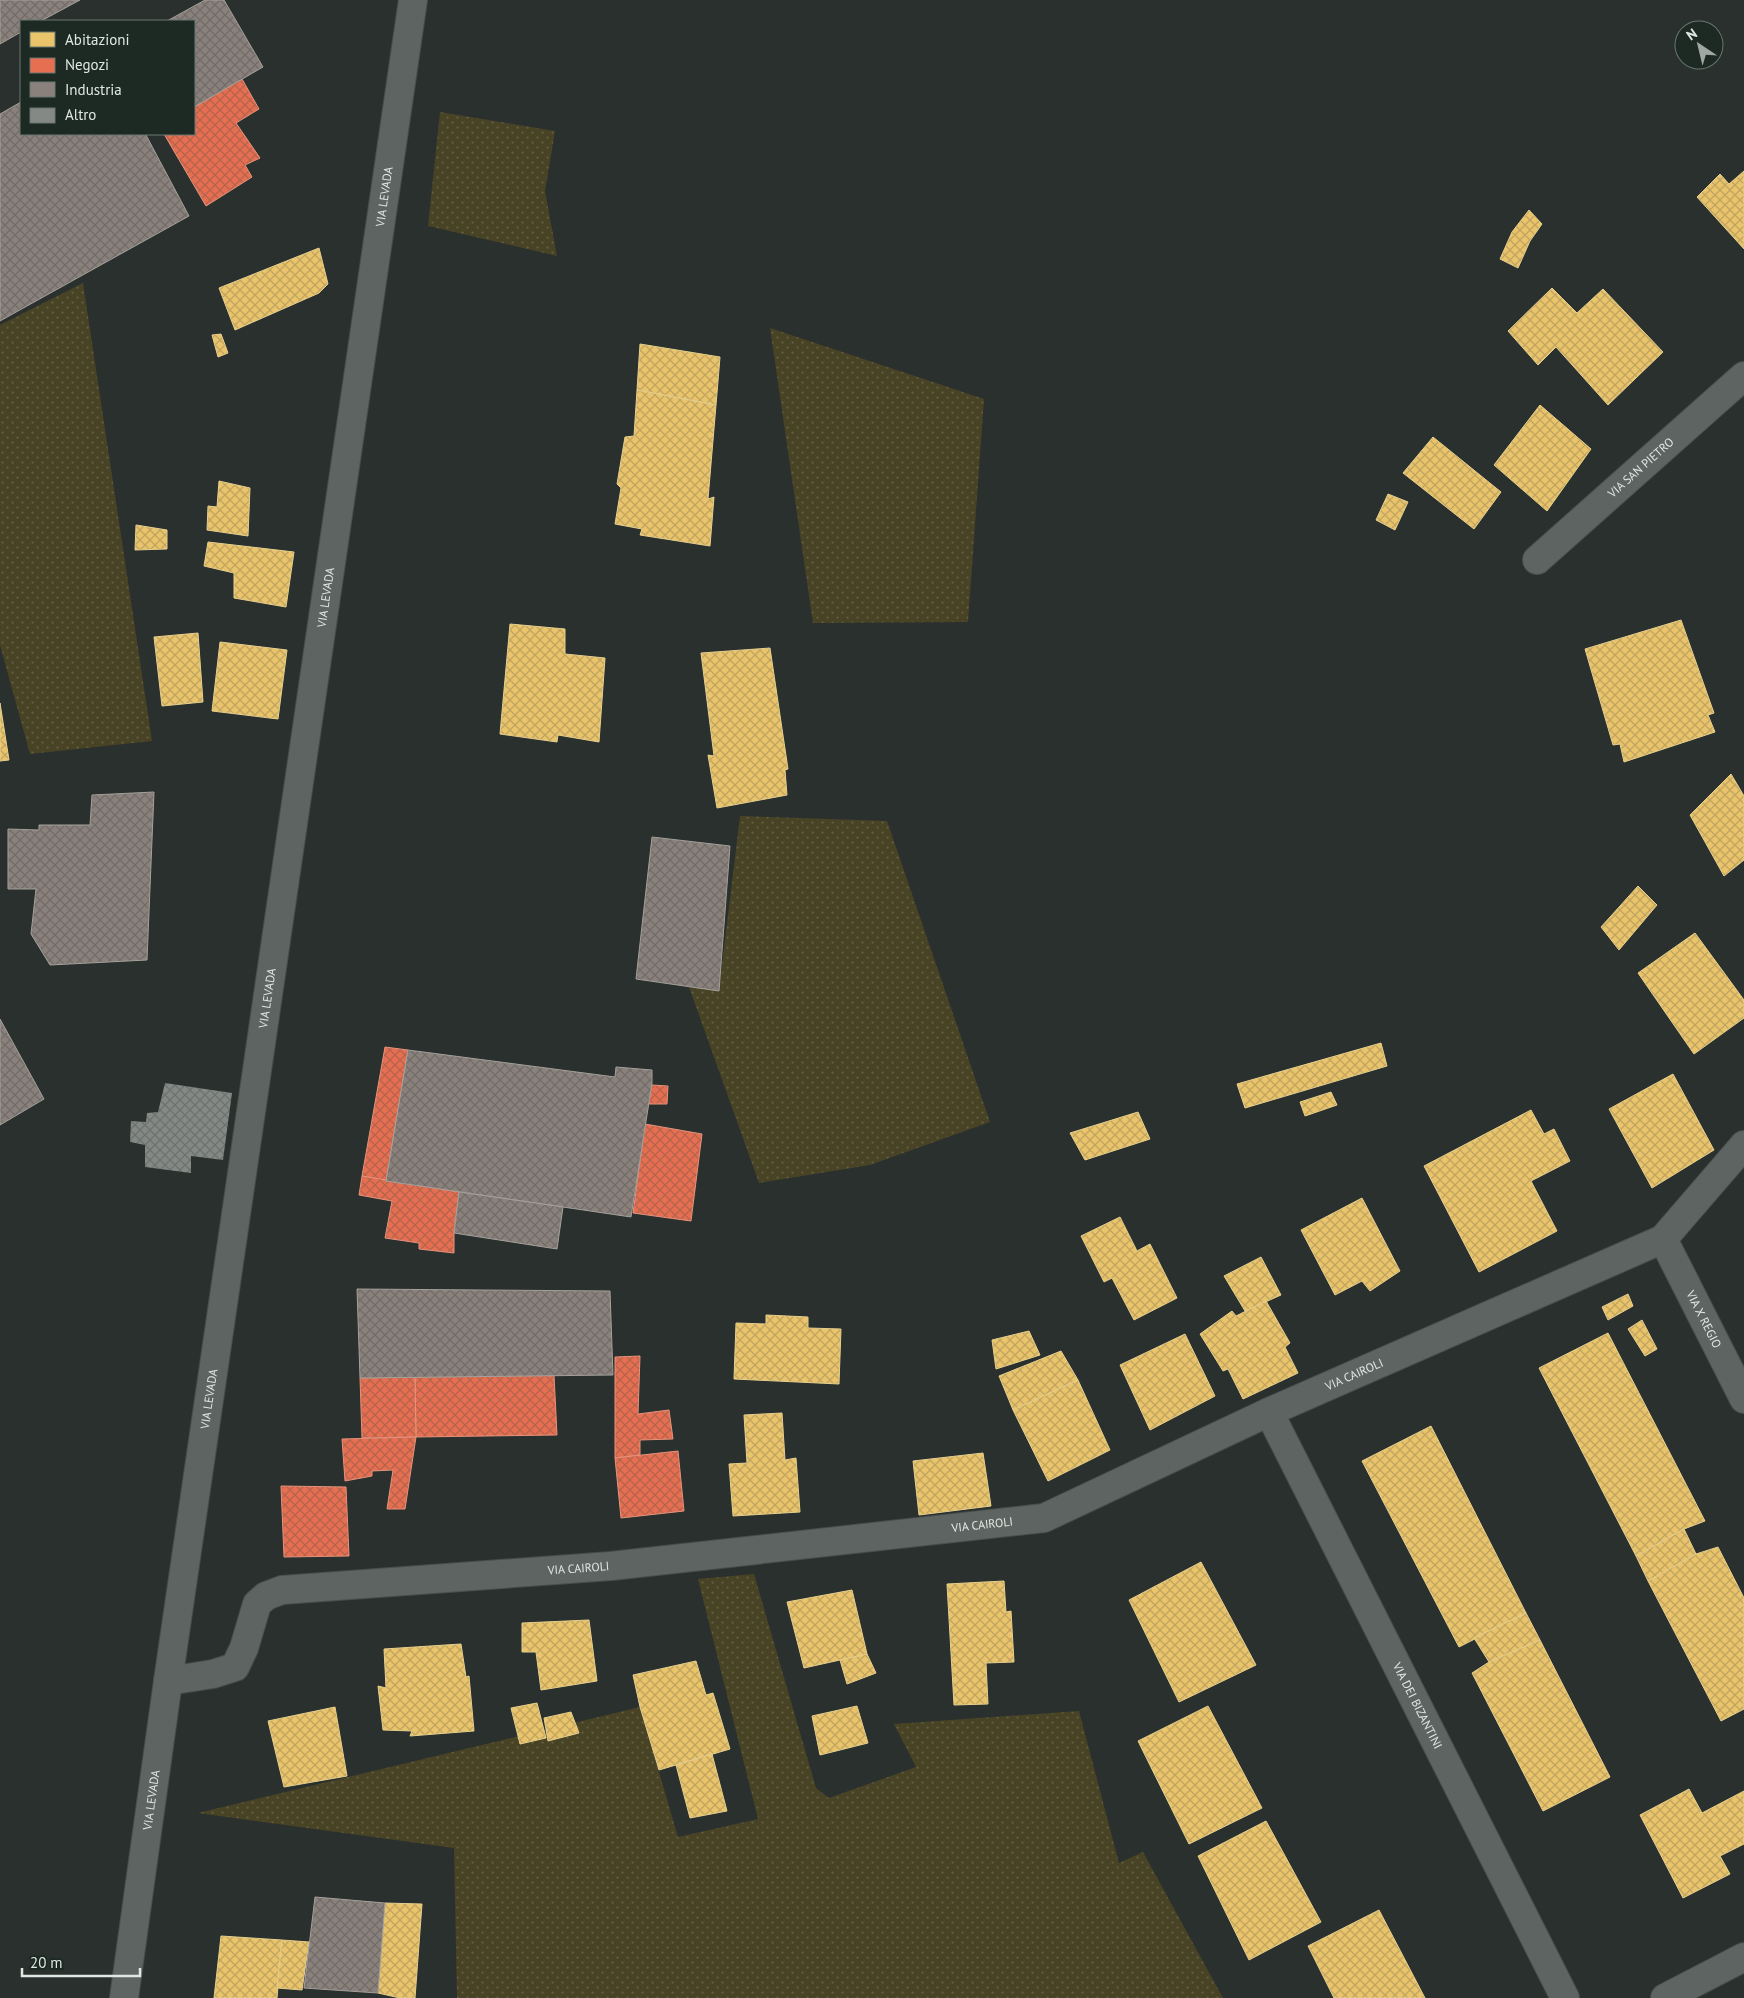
<svg xmlns="http://www.w3.org/2000/svg" width="1744" height="1998" font-family="'PT Sans',sans-serif">
<style>
.grass{fill:url(#grass-dots)}
.homes{fill:url(#homes-cross-hatch);stroke:#e6cf8e}
.shops{fill:url(#shops-cross-hatch);stroke:#e5937d}
.industry{fill:url(#industry-cross-hatch);stroke:#a4a09b}
.building{fill:url(#building-cross-hatch)}
.lines{fill:none;stroke-linecap:round;stroke-linejoin:round}
.minor-casing{stroke:#484e4b;stroke-width:30}
.secondary-casing{stroke:#484e4b;stroke-width:30}
.minor{stroke:#5e6461;stroke-width:28}
.secondary{stroke:#5e6461;stroke-width:28}
.labels{text-anchor:middle;stroke-width:5;stroke-linejoin:round;paint-order:stroke}
.street-label{font-size:12px;fill:#dfe8e3;stroke:#1c2a23}
</style>
<defs>
<pattern id="grass-dots" width="8" height="8" patternUnits="userSpaceOnUse" patternTransform="scale(1.25)"><rect width="8" height="8" fill="#494325"/><path d="M2 2h.1M6 6h.1" fill="none" stroke="#635e44" stroke-width="1.8" stroke-linecap="round"/></pattern>
<pattern id="homes-cross-hatch" width="8" height="8" patternUnits="userSpaceOnUse" patternTransform="scale(1.25)"><rect width="8" height="8" fill="#e9c46a"/><path d="M0 0l8 8M0 8l8-8" fill="none" stroke="#c0a460"/></pattern>
<pattern id="shops-cross-hatch" width="8" height="8" patternUnits="userSpaceOnUse" patternTransform="scale(1.25)"><rect width="8" height="8" fill="#e76f51"/><path d="M0 0l8 8M0 8l8-8" fill="none" stroke="#b6634d"/></pattern>
<pattern id="industry-cross-hatch" width="8" height="8" patternUnits="userSpaceOnUse" patternTransform="scale(1.25)"><rect width="8" height="8" fill="#8a817c"/><path d="M0 0l8 8M0 8l8-8" fill="none" stroke="#716c68"/></pattern>
<pattern id="building-cross-hatch" width="8" height="8" patternUnits="userSpaceOnUse" patternTransform="scale(1.25)"><rect width="8" height="8" fill="#858985"/><path d="M0 0l8 8M0 8l8-8" fill="none" stroke="#6e726e"/></pattern>
</defs>
<rect width="100%" height="100%" fill="#2a302d"/>
<g class="grass">
<polygon points="440,112 555,131 545,191 557,256 428,226"/>
<polygon points="83,283 152,741 30,754 0,645 0,325"/>
<polygon points="770,328 984,399 968,622 813,623"/>
<polygon points="740,816 887,821 990,1122 870,1165 759,1183 689,987 719,990"/>
<polygon points="754,1574 816,1788 829,1798 916,1767 894,1724 1079,1711 1119,1863 1143,1852 1223,1998 457,1998 454,1848 198,1813 640,1707 678,1837 758,1819 698,1579"/>
</g>
<g class="homes">
<polygon points="1744,171 1744,249 1697,197 1720,174 1729,184"/>
<polygon points="1529,210 1542,224 1530,241 1518,268 1500,259 1512,232"/>
<polygon points="319,248 328,284 319,293 235,330 219,288"/>
<polygon points="1552,288 1577,313 1603,289 1663,352 1608,405 1556,347 1538,365 1508,331"/>
<polygon points="221,334 228,353 218,357 212,335"/>
<polygon points="640,344 720,357 716,405 637,390"/>
<polygon points="637,390 716,405 708,499 714,497 710,546 640,535 642,529 615,524 621,488 617,484 625,437 634,436"/>
<polygon points="1540,405 1591,449 1547,511 1494,465"/>
<polygon points="1433,437 1501,492 1474,529 1403,473"/>
<polygon points="219,481 250,488 248,536 207,530 208,506 217,507"/>
<polygon points="1388,494 1408,502 1395,530 1376,520"/>
<polygon points="136,525 167,530 167,549 135,550"/>
<polygon points="208,542 294,552 286,607 234,598 234,573 204,566"/>
<polygon points="1681,620 1714,713 1708,715 1715,732 1624,762 1620,744 1613,745 1585,649"/>
<polygon points="510,624 565,629 565,654 605,658 599,742 558,735 557,742 500,734"/>
<polygon points="198,633 203,702 162,706 154,637"/>
<polygon points="220,642 287,650 278,719 212,711"/>
<polygon points="770,648 788,769 785,770 787,795 717,808 708,755 714,756 701,653"/>
<polygon points="0,703 9,760 0,761"/>
<polygon points="1731,774 1744,796 1744,860 1724,876 1690,815"/>
<polygon points="1638,886 1657,905 1619,950 1601,927"/>
<polygon points="1695,933 1744,1000 1744,1018 1694,1054 1638,973"/>
<polygon points="1381,1043 1387,1066 1245,1108 1237,1084"/>
<polygon points="1673,1074 1714,1150 1652,1188 1609,1109"/>
<polygon points="1331,1092 1337,1105 1305,1116 1300,1102"/>
<polygon points="1531,1110 1544,1134 1554,1129 1570,1161 1531,1181 1557,1231 1479,1272 1424,1166"/>
<polygon points="1138,1112 1150,1139 1085,1160 1070,1133"/>
<polygon points="1362,1198 1400,1271 1370,1291 1362,1281 1335,1295 1301,1230"/>
<polygon points="1120,1217 1137,1251 1150,1244 1177,1298 1134,1320 1112,1278 1104,1282 1081,1236"/>
<polygon points="1261,1257 1281,1295 1245,1311 1224,1276"/>
<polygon points="1628,1294 1633,1306 1608,1320 1602,1307"/>
<polygon points="1266,1301 1290,1343 1285,1347 1298,1373 1243,1399 1228,1369 1223,1371 1200,1334 1232,1311 1236,1316"/>
<polygon points="766,1315 808,1317 808,1328 841,1329 839,1384 734,1379 736,1323 766,1324"/>
<polygon points="1642,1320 1657,1349 1645,1356 1628,1329"/>
<polygon points="1029,1331 1040,1355 996,1369 992,1340"/>
<polygon points="1608,1333 1705,1521 1684,1529 1636,1556 1539,1368"/>
<polygon points="1185,1334 1215,1396 1150,1430 1120,1365"/>
<polygon points="1061,1351 1078,1380 1013,1410 999,1376"/>
<polygon points="1078,1380 1110,1450 1048,1481 1013,1410"/>
<polygon points="782,1413 785,1460 796,1458 800,1512 733,1516 729,1464 747,1463 744,1415"/>
<polygon points="1431,1426 1526,1613 1459,1647 1362,1461"/>
<polygon points="983,1453 991,1506 919,1515 913,1461"/>
<polygon points="1684,1529 1696,1554 1648,1581 1636,1556"/>
<polygon points="1718,1547 1744,1598 1744,1709 1721,1721 1648,1581 1696,1554"/>
<polygon points="1201,1562 1256,1665 1179,1702 1129,1600"/>
<polygon points="1004,1581 1006,1612 1011,1611 1014,1662 986,1663 988,1704 954,1705 947,1584"/>
<polygon points="852,1590 867,1654 804,1668 787,1602"/>
<polygon points="1526,1613 1540,1640 1489,1662 1474,1638"/>
<polygon points="589,1620 597,1681 541,1690 536,1652 522,1652 522,1623"/>
<polygon points="1540,1640 1610,1777 1543,1811 1472,1673 1489,1662"/>
<polygon points="461,1644 466,1677 469,1676 474,1731 410,1736 412,1731 383,1730 378,1686 386,1688 384,1649"/>
<polygon points="867,1654 876,1673 847,1684 840,1660"/>
<polygon points="696,1661 706,1695 713,1693 730,1749 659,1770 640,1707 633,1675"/>
<polygon points="537,1703 546,1738 520,1744 511,1708"/>
<polygon points="857,1706 868,1743 820,1755 812,1716"/>
<polygon points="1208,1706 1262,1808 1189,1844 1138,1741"/>
<polygon points="335,1707 347,1776 284,1787 268,1721"/>
<polygon points="571,1712 579,1733 548,1741 544,1718"/>
<polygon points="712,1754 727,1811 690,1818 676,1765"/>
<polygon points="1689,1789 1702,1813 1744,1791 1744,1844 1720,1856 1730,1874 1683,1898 1640,1815"/>
<polygon points="1266,1821 1321,1922 1249,1960 1198,1856"/>
<polygon points="385,1903 422,1904 415,1998 400,1998 378,1993"/>
<polygon points="1379,1910 1425,1998 1334,1998 1308,1946"/>
<polygon points="221,1936 282,1940 277,1998 214,1998"/>
<polygon points="282,1940 309,1942 302,1990 277,1988"/>
</g>
<g class="shops">
<polygon points="242,79 259,109 236,123 260,158 245,165 252,177 206,206 164,134 194,134 194,107"/>
<polygon points="385,1047 408,1050 386,1181 362,1176"/>
<polygon points="652,1085 668,1086 667,1104 648,1104"/>
<polygon points="645,1124 702,1134 691,1221 633,1213"/>
<polygon points="362,1176 459,1192 454,1233 454,1253 419,1249 419,1243 385,1238 392,1201 359,1195"/>
<polygon points="640,1356 638,1414 669,1410 673,1439 640,1440 640,1455 615,1458 615,1357"/>
<polygon points="554,1375 557,1435 416,1437 415,1377"/>
<polygon points="415,1377 416,1437 362,1438 360,1378"/>
<polygon points="416,1437 405,1509 387,1509 393,1470 372,1471 372,1476 345,1481 342,1439"/>
<polygon points="678,1451 684,1511 621,1518 615,1458"/>
<polygon points="281,1486 346,1487 349,1556 284,1557"/>
</g>
<g class="industry">
<polygon points="0,0 80,0 41,21 21,21 21,32 0,44"/>
<polygon points="205,0 224,0 263,67 194,107 194,21 167,21"/>
<polygon points="21,102 21,134 148,134 146,135 189,216 0,321 0,114"/>
<polygon points="154,792 147,960 50,965 31,934 36,889 8,889 8,829 39,830 39,825 90,825 92,795"/>
<polygon points="652,837 730,846 719,991 636,979"/>
<polygon points="0,1019 44,1099 0,1125"/>
<polygon points="408,1050 615,1077 616,1067 652,1070 652,1083 631,1217 386,1181"/>
<polygon points="459,1192 563,1207 557,1249 454,1233"/>
<polygon points="357,1289 610,1291 613,1375 360,1378"/>
<polygon points="315,1897 385,1903 378,1993 304,1988"/>
</g>
<polygon class="building" points="165,1083 232,1093 223,1160 191,1156 191,1173 145,1167 145,1145 130,1142 131,1121 146,1122 147,1113 158,1112"/>
<g class="lines">
<defs>
<g id="minor">
<path id="s1" d="M 1537,560 L 1744,376"/>
<path id="s2" d="M 1663,1239 L 1744,1399"/>
<path id="s3" d="M 1269,1412 L 1565,1998"/>
<path id="s4" d="M 168,1681 L 213,1674 L 235,1667 L 244,1648 L 257,1604 L 266,1596 L 282,1590 L 611,1566 L 1044,1518 L 1269,1412 L 1663,1239 L 1744,1145"/>
<polyline points="1665,1998 1744,1957"/>
</g>
<g id="secondary">
<path id="s5" d="M 124,1998 L 168,1681 L 413,0"/>
</g>
</defs>
<use href="#minor" class="minor-casing"/>
<use href="#secondary" class="secondary-casing"/>
<use href="#minor" class="minor"/>
<use href="#secondary" class="secondary"/>
</g>
<g class="labels">
<g class="street-label">
<text dy="4" stroke="none"><textPath href="#s5" startOffset="1820">VIA LEVADA</textPath></text>
<text dy="4" stroke="none"><textPath href="#s1" startOffset="139">VIA SAN PIETRO</textPath></text>
<text dy="4" stroke="none"><textPath href="#s5" startOffset="1415">VIA LEVADA</textPath></text>
<text dy="4" stroke="none"><textPath href="#s5" startOffset="1010">VIA LEVADA</textPath></text>
<text dy="4" stroke="none"><textPath href="#s2" startOffset="90">VIA X REGIO</textPath></text>
<text dy="4" stroke="none"><textPath href="#s4" startOffset="1272">VIA CAIROLI</textPath></text>
<text dy="4" stroke="none"><textPath href="#s5" startOffset="605">VIA LEVADA</textPath></text>
<text dy="4" stroke="none"><textPath href="#s4" startOffset="868">VIA CAIROLI</textPath></text>
<text dy="4" stroke="none"><textPath href="#s4" startOffset="462">VIA CAIROLI</textPath></text>
<text dy="4" stroke="none"><textPath href="#s3" startOffset="329">VIA DEI BIZANTINI</textPath></text>
<text dy="4" stroke="none"><textPath href="#s5" startOffset="200">VIA LEVADA</textPath></text>
</g>
</g>
<rect x="20" y="20" width="175" height="115" fill="#1c2a23" stroke="#6a7670"/>
<rect x="30" y="32" width="25" height="15" fill="#e9c46a" stroke="#6a7670"/>
<text x="65" y="45" font-size="15" fill="#dfe8e3">Abitazioni</text>
<rect x="30" y="58" width="25" height="15" fill="#e76f51" stroke="#6a7670"/>
<text x="65" y="70" font-size="15" fill="#dfe8e3">Negozi</text>
<rect x="30" y="82" width="25" height="15" fill="#8a817c" stroke="#6a7670"/>
<text x="65" y="95" font-size="15" fill="#dfe8e3">Industria</text>
<rect x="30" y="108" width="25" height="15" fill="#858985" stroke="#6a7670"/>
<text x="65" y="120" font-size="15" fill="#dfe8e3">Altro</text>
<g transform="translate(1699 45) rotate(325)"><circle r="24" fill="#1c2a23" stroke="#6a7670"/>
<path d="M0-4L9 19L0 12L-9 19Z" fill="#a0a8a3"/>
<text y="-8" font-size="14" font-weight="bold" text-anchor="middle" fill="#dfe8e3">N</text>
</g>
<path d="M22 1968v8h118v-8" fill="none" stroke="#dfe8e3" stroke-width="2.5"/>
<text x="30" y="1968" font-size="15" fill="#dfe8e3" stroke="#1c2a23" stroke-width="4" paint-order="stroke">20 m</text>
</svg>
